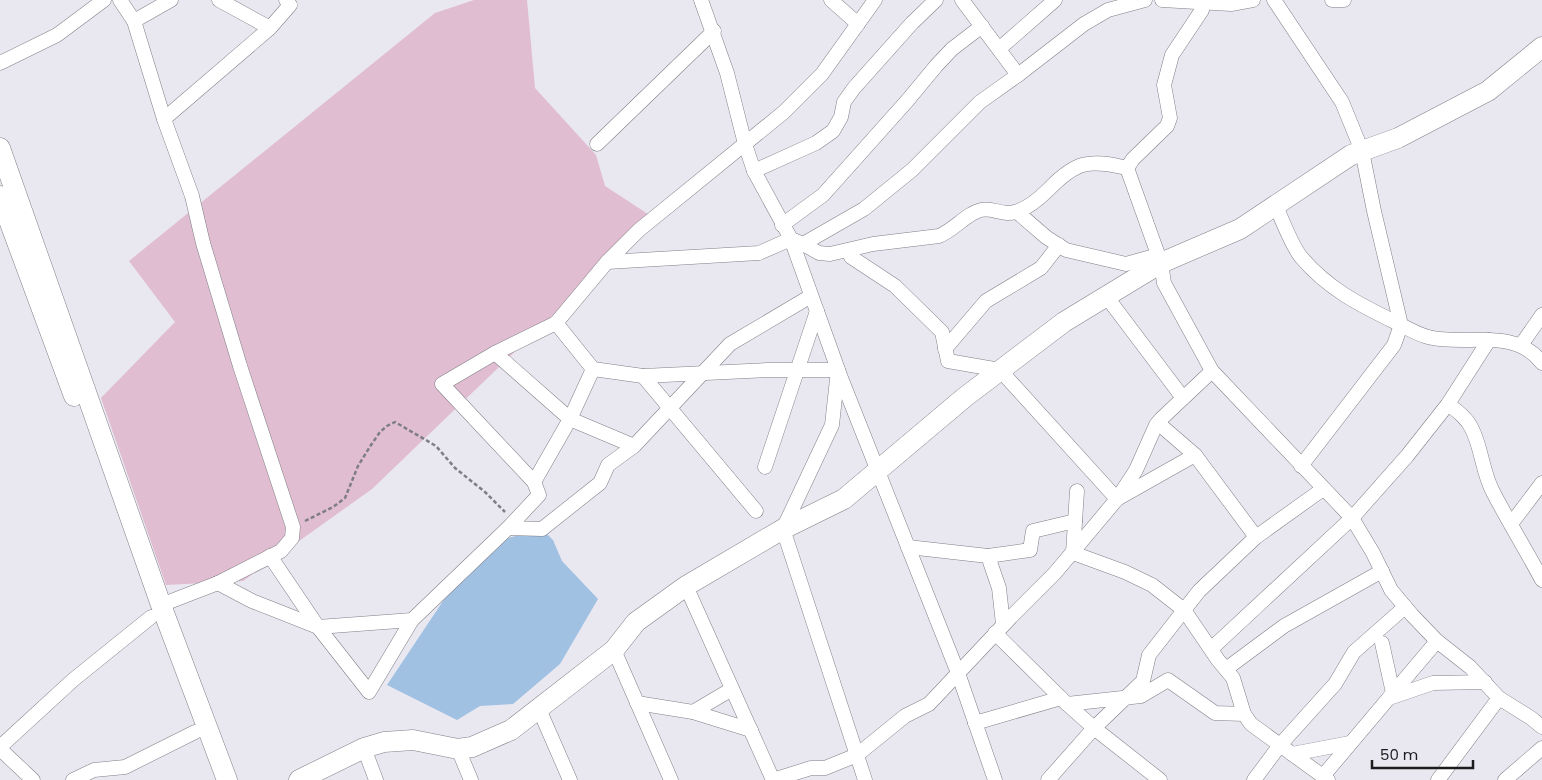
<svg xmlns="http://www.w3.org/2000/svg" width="1542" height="780" font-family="Poppins,sans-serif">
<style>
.green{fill:#e0bdd1}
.water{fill:#a0c1e2}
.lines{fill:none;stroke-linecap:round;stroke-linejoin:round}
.street-casing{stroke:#817f87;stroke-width:15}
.secondary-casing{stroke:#817f87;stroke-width:21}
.path{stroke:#7f7e84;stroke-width:2.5;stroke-dasharray:4 2.5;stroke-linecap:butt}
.street{stroke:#fff;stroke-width:14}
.secondary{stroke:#fff;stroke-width:20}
</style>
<rect width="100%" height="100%" fill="#e9e7f0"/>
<polygon class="green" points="474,0 527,0 535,88 596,155 605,186 654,218 372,489 243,581 166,585 101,398 175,322 129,261 435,13"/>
<polygon class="water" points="542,529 553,540 562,561 598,599 560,664 513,704 480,706 457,720 387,685 463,571 493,542"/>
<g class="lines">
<defs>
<g id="street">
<polyline points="120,0 134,21 164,119 192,196 203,243 240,366 293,527 292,538 281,551 218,583 161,605"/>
<polyline points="701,0 727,73 745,144 754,171 791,239 841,378 958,673 995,780"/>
<polyline points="831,0 858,24"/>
<polyline points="875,0 822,74 784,112 639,230 607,262 759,253 791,239 803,244 864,209 912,170 980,102 1018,75 1084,24 1108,10 1145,0"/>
<polyline points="962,0 1018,75"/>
<polyline points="1162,0 1231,4 1253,0"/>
<polyline points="1204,0 1202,10 1172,55 1164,85 1170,118 1167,126 1133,159 1127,168 1161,263 1164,283 1212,371 1352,518 1373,553 1391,590 1412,615 1437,641 1470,667 1499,698 1531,718 1542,727"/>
<polyline points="1274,0 1342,102 1362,151 1374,211 1401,325 1394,345 1301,466"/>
<polyline points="1332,0 1344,0"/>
<polyline points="134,21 171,0"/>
<polyline points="270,28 290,5 286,0"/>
<polyline points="999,49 1055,0"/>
<polyline points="0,63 57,35 104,0"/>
<polyline points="164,119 270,28 219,0"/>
<polyline points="597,144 714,31"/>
<polyline points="754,171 816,143 833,131 841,117 844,102 854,88 912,23 936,0"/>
<path d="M 1276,206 C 1282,220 1292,246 1301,257 C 1328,289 1360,305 1397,323 C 1407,328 1417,334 1428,337 C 1466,347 1514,326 1542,363"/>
<polyline points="1017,212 1046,237 1066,250 1126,264 1158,255"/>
<polyline points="782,225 823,195 907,101 936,66 952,49 982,26"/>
<path d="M 803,244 L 819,253 L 830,254 L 873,244 L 939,236 C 954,230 967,213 981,210 C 994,207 1003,217 1018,211 C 1030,207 1040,198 1049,189 C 1076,161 1089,159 1127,168"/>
<polyline points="851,257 895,286 942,332 948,361 1000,370 1117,499 1195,455"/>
<polyline points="607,262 556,323 495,353 442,384 534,482 539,495 508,528 542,529 600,483 608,465 634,446"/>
<polyline points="1106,296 1183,398"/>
<polyline points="556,323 593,369 643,376 767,370 838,370 832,425 783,529 865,780"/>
<polyline points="1521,345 1542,315"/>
<polyline points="945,349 986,301 1041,268 1059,245"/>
<polyline points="495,353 570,419 634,446 730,344 811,296"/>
<polyline points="643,376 756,511"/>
<path d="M 1448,404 C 1457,411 1467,418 1472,429 C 1482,449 1482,471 1493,492 C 1508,521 1526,550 1542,580"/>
<polyline points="1158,423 1195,455 1256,537"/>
<polyline points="765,467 817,311"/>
<polyline points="534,482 570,419 593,369"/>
<polyline points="1077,491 1073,553 1125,572 1152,585 1184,610 1218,660 1233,678 1244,714 1251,724 1328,780"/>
<polyline points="1511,524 1542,483"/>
<polyline points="908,547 988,556 999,588 1003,624"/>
<polyline points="270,556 318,627 412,620"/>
<polyline points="988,556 1030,550 1033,531 1075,521"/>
<polyline points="218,583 252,601 318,627 369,692 412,620 508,528"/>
<polyline points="686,586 773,780 811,768 825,768 857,755 905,716 929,704 1011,617 1055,573 1117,499 1136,470 1156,425 1161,419 1212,371"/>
<polyline points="995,633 1067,704 1094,728 1160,780"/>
<polyline points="1382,643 1393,693"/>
<polyline points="1211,649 1352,518 1407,456 1448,404 1489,340"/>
<polyline points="614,650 671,780"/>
<polyline points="1226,669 1284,626 1382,571"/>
<polyline points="1389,698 1433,683 1485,682"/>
<polyline points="637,703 693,712 732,689"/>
<polyline points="1067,704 1141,696 1168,680 1215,713 1244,714"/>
<polyline points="539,709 570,780"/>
<polyline points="693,712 751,730"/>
<polyline points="975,723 1061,698"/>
<polyline points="0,747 73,680 151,617"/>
<polyline points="364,748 376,780"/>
<polyline points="0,749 33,780"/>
<polyline points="458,749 471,780"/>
<polyline points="1292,754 1350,743"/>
<polyline points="1323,776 1437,641"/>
<polyline points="73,780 94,770 125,767 195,732"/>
<polyline points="1048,780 1094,728 1143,681 1149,655 1199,591 1256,537 1323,489"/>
<polyline points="1254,780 1280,745 1335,684 1354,652 1405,607"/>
<polyline points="1438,780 1499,698"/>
<polyline points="1505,780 1542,748"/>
</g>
<g id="secondary">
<polyline points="0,148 161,605 227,780"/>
<polyline points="0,196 74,396"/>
<polyline points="299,780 364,748 384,742 413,740 458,749 472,747 511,730 614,650 636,622 686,586 783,529 844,499 965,397 1064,322 1161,263 1240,229 1351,155 1398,138 1488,91 1542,47"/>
</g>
</defs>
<use href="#street" class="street-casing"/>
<use href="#secondary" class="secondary-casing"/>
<polyline class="path" points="305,521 333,507 345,498 358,466 371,445 380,432 387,426 395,422 436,446 455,468 485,492 505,512"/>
<use href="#street" class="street"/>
<use href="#secondary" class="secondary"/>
</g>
<path d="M1372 760v8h101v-8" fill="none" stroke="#1c1c1f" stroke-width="2.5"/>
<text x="1380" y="760" font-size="15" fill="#1c1c1f" stroke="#e9e7f0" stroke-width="4" paint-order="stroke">50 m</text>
</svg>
